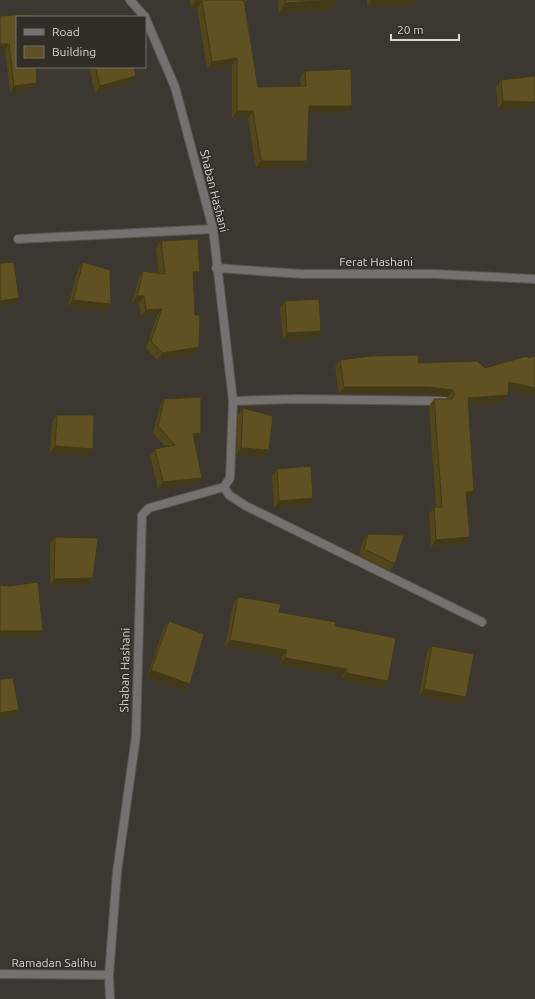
<svg xmlns="http://www.w3.org/2000/svg" width="535" height="999" font-family="Ubuntu,sans-serif">
<style>
.lines{fill:none;stroke-linecap:round;stroke-linejoin:round}
.lane-casing{stroke:#58544e;stroke-width:10}
.street-casing{stroke:#58544e;stroke-width:10}
.lane{stroke:#75716f;stroke-width:8}
.street{stroke:#75716f;stroke-width:8}
.wall{fill:#52461d}
.shaded-wall{fill:#423918}
.building{fill:#5f5122;stroke:#423918}
.labels{text-anchor:middle;stroke-width:3;stroke-linejoin:round;paint-order:stroke}
.street-label{font-size:12px;fill:#dad7d3;stroke:#312d27}
</style>
<rect width="100%" height="100%" fill="#3c3731"/>
<g class="lines">
<defs>
<polyline id="lane" points="18,239 213,229"/>
<g id="street">
<polyline points="130,0 145,17"/>
<polyline points="216,268 302,274 435,274 535,279"/>
<polyline points="233,401 296,399 444,401"/>
<polyline points="224,487 229,495 246,506 482,622"/>
<polyline points="0,974 109,975"/>
<polyline points="110,999 109,975 117,872 136,736 142,515 149,508 224,487 230,478 233,401 213,229 175,87 145,17"/>
</g>
</defs>
<use href="#lane" class="lane-casing"/>
<use href="#street" class="street-casing"/>
<use href="#lane" class="lane"/>
<use href="#street" class="street"/>
</g>
<g class="wall">
<polygon points="190,0 247,0 245,3 258,87 301,86 300,78 305,71 352,106 347,113 309,113 307,161 302,168 256,168 248,118 232,118 232,65 207,69 197,8 191,8"/>
<polygon points="278,0 338,0 331,10 279,13"/>
<polygon points="367,0 415,0 411,6 367,7"/>
<polygon points="0,16 33,89 10,92 5,50 0,50"/>
<polygon points="89,67 134,67 131,83 95,93"/>
<polygon points="501,80 535,102 530,109 498,108 496,87"/>
<polygon points="161,241 200,272 195,279 194,279 195,354 157,360 146,348 157,316 141,316 139,303 132,303 139,278 143,271 159,273 156,248"/>
<polygon points="83,262 111,304 106,311 68,307 78,269"/>
<polygon points="285,301 321,331 316,338 283,340 280,308"/>
<polygon points="340,360 419,363 485,368 535,396 509,390 508,395 504,402 468,404 474,491 470,498 467,499 465,544 431,547 429,514 434,507 436,507 429,406 434,399 449,399 448,397 422,394 339,394 335,367"/>
<polygon points="164,399 201,433 196,440 194,440 202,478 197,485 158,489 150,456 155,449 166,447 153,433 160,406"/>
<polygon points="243,408 269,450 264,457 236,455 238,415"/>
<polygon points="57,415 88,456 50,453 52,422"/>
<polygon points="277,469 308,505 274,508 272,476"/>
<polygon points="368,534 395,564 390,571 359,555 363,541"/>
<polygon points="55,537 93,578 88,585 50,586 50,544"/>
<polygon points="238,597 279,612 335,626 384,688 341,680 342,676 280,665 282,657 225,647 233,604"/>
<polygon points="169,621 190,684 185,691 147,677 164,628"/>
<polygon points="432,646 461,704 419,696 427,653"/>
</g>
<g class="shaded-wall">
<polygon points="338,0 331,10 279,13 285,3"/>
<polygon points="372,0 415,0 411,6 367,7"/>
<polygon points="195,1 202,1 197,8 191,8"/>
<polygon points="0,44 9,44 5,50 0,50"/>
<polygon points="237,58 232,65 207,69 212,62"/>
<polygon points="136,76 131,83 95,93 100,86"/>
<polygon points="37,83 33,89 10,92 14,86"/>
<polygon points="503,101 535,102 530,109 498,108"/>
<polygon points="309,106 352,106 347,113 304,113"/>
<polygon points="237,111 253,111 248,118 232,118"/>
<polygon points="261,161 307,161 302,168 256,168"/>
<polygon points="193,272 200,272 195,279 188,279"/>
<polygon points="137,296 144,296 139,303 132,303"/>
<polygon points="19,298 14,305 0,307 0,301"/>
<polygon points="73,300 111,304 106,311 68,307"/>
<polygon points="162,309 157,316 141,316 146,310"/>
<polygon points="321,331 316,338 283,340 287,333"/>
<polygon points="199,347 195,354 157,360 162,353"/>
<polygon points="509,382 535,388 535,396 504,389"/>
<polygon points="344,387 427,387 453,390 448,397 422,394 339,394"/>
<polygon points="508,395 504,402 463,405 468,398"/>
<polygon points="201,433 196,440 188,441 193,434"/>
<polygon points="55,446 93,449 88,456 50,453"/>
<polygon points="241,448 269,450 264,457 236,455"/>
<polygon points="202,478 197,485 158,489 163,482"/>
<polygon points="474,491 470,498 462,499 466,492"/>
<polygon points="313,498 308,505 274,508 279,501"/>
<polygon points="470,537 465,544 431,547 436,540"/>
<polygon points="93,578 88,585 50,586 54,579"/>
<polygon points="0,631 43,631 38,638 0,638"/>
<polygon points="230,640 287,650 282,657 225,647"/>
<polygon points="285,658 347,669 342,676 280,665"/>
<polygon points="151,670 190,684 185,691 147,677"/>
<polygon points="346,673 388,681 384,688 341,680"/>
<polygon points="424,689 466,697 461,704 419,696"/>
<polygon points="19,710 14,717 0,719 0,713"/>
</g>
<g class="building">
<polygon points="195,0 244,0 258,87 306,86 305,71 351,69 352,106 309,106 307,161 261,161 253,111 237,111 237,58 212,62 202,1 195,1"/>
<polygon points="285,0 338,0 285,3"/>
<polygon points="32,14 32,17 17,17 17,67 36,67 37,83 14,86 9,44 0,44 0,16"/>
<polygon points="95,67 134,67 136,76 100,86"/>
<polygon points="535,76 535,102 503,101 501,80"/>
<polygon points="198,239 200,272 193,272 195,315 200,315 199,347 162,353 151,341 162,309 146,310 144,296 137,296 143,271 165,274 161,241"/>
<polygon points="14,262 19,298 0,301 0,263"/>
<polygon points="83,262 110,270 111,304 73,300"/>
<polygon points="319,299 321,331 287,333 285,301"/>
<polygon points="418,355 419,363 477,361 485,368 527,356 528,358 535,356 535,388 509,382 508,395 468,398 474,491 466,492 470,537 436,540 434,507 442,507 434,399 452,399 455,394 453,390 427,387 344,387 340,360 371,356"/>
<polygon points="201,397 201,433 193,434 202,478 163,482 155,449 175,445 158,426 164,399"/>
<polygon points="243,408 273,416 269,450 241,448"/>
<polygon points="57,415 94,415 93,449 55,446"/>
<polygon points="311,466 313,498 279,501 277,469"/>
<polygon points="368,534 404,535 395,564 364,549"/>
<polygon points="55,537 98,538 93,578 54,579"/>
<polygon points="38,582 43,631 0,631 0,585 10,586"/>
<polygon points="238,597 281,604 279,612 336,622 335,626 396,638 388,681 346,673 347,669 285,658 287,650 230,640"/>
<polygon points="169,621 204,634 190,684 151,670"/>
<polygon points="432,646 474,654 466,697 424,689"/>
<polygon points="13,678 19,710 0,713 0,679"/>
</g>
<g class="labels">
<g class="street-label">
<text transform="translate(214 191) rotate(76)" y="4">Shaban Hashani</text>
<text x="376" y="266">Ferat Hashani</text>
<text transform="translate(125 670) rotate(-89)" y="4">Shaban Hashani</text>
<text x="54" y="967">Ramadan Salihu</text>
</g>
</g>
<rect x="16" y="16" width="130" height="52" fill="#312d27" stroke="#75716c"/>
<rect x="24" y="29" width="20" height="6" fill="#75716f" stroke="#75716c"/>
<text x="52" y="36" font-size="12" fill="#dad7d3">Road</text>
<rect x="24" y="46" width="20" height="12" fill="#5f5122" stroke="#75716c"/>
<text x="52" y="56" font-size="12" fill="#dad7d3">Building</text>
<path d="M391 34v6h68v-6" fill="none" stroke="#dad7d3" stroke-width="2"/>
<text x="397" y="34" font-size="12" fill="#dad7d3" stroke="#312d27" stroke-width="3" paint-order="stroke">20 m</text>
</svg>
